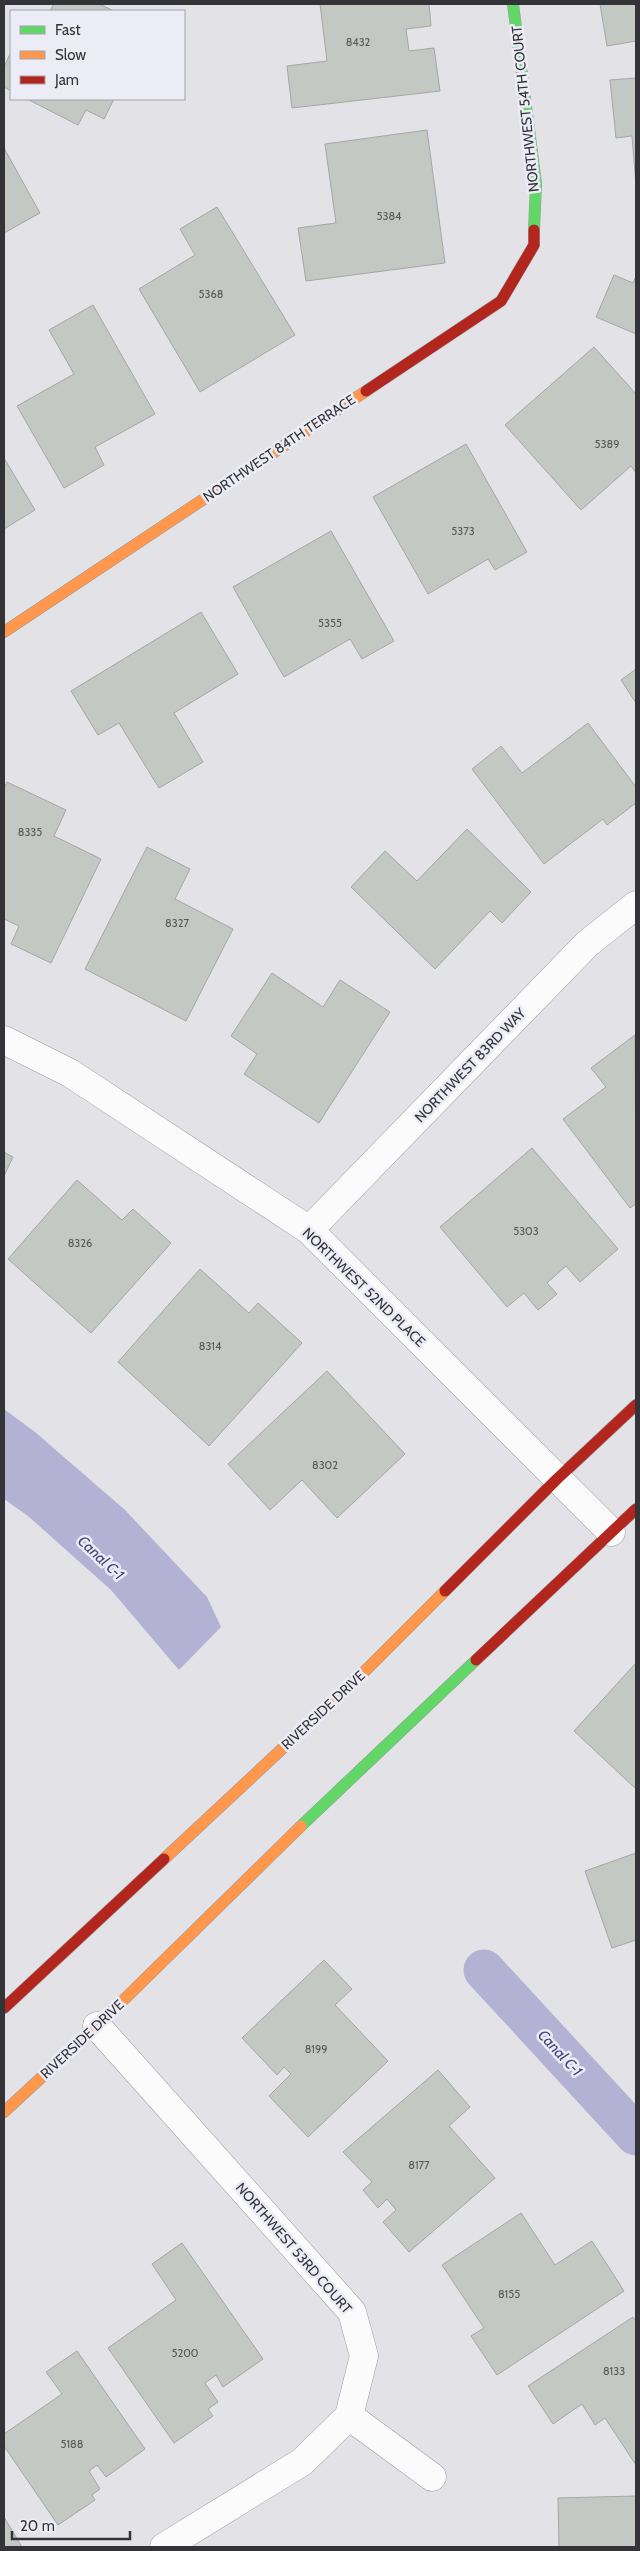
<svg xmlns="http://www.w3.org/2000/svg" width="640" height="2551" font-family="Cabin,sans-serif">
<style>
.water{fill:#b3b2d5}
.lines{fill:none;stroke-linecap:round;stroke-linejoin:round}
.canal{stroke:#b3b2d5;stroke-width:41}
.building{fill:#c4c8c2;stroke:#a6a6a7}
.street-casing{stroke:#9c9ca1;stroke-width:29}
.fast-casing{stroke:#9c9ca1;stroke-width:12}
.slow-casing{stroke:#9c9ca1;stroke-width:12}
.jam-casing{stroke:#9c9ca1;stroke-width:12}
.street{stroke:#fbfbfb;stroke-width:28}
.fast{stroke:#63d668;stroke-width:11}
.slow{stroke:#ff974d;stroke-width:11}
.jam{stroke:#b3261e;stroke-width:11}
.labels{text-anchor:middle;stroke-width:5;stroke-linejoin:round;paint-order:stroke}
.number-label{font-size:11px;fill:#58595a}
.street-label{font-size:14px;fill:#343438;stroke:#ececf7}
.water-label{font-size:15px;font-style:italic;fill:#443f7a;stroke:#ececf7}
</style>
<rect width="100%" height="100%" fill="#e2e2e7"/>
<polygon class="water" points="4,1409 35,1432 125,1510 207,1597 221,1627 179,1670 111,1590 28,1516 4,1499"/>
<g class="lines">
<polyline class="canal" points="484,1970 636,2135"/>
</g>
<g class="building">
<polygon points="54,4 99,4 114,11 50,11"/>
<polygon points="320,4 429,4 431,26 406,29 409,51 434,48 440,91 292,108 287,66 327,61"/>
<polygon points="600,4 636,4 636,41 607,46"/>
<polygon points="11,52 11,91 4,87 4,67"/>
<polygon points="636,78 636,185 632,136 616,138 610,80"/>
<polygon points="27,99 114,99 104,119 86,110 78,125"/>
<polygon points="427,130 445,263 306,281 298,228 336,223 325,144"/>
<polygon points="4,148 40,213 4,233"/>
<polygon points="217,207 295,335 200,392 139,289 195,255 180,229"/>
<polygon points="614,275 633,283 636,276 636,334 596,317"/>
<polygon points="93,305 155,414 95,447 104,465 64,488 17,406 74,374 49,330"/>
<polygon points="594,347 636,394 636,473 631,466 581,510 505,425"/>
<polygon points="466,444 527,552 495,570 488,559 428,594 373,497"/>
<polygon points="4,458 35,510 4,529"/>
<polygon points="331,531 394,641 362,659 350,639 284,677 233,587"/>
<polygon points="201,612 238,674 174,713 203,762 159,788 119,723 98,735 71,691"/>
<polygon points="636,669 636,703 621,680"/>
<polygon points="588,723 636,787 636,803 607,825 603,819 544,864 472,769 501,746 522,773"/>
<polygon points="7,782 66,810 54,836 101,859 51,963 11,944 19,926 4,919 4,789"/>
<polygon points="467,829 531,892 502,923 490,911 435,969 351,887 385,851 417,881"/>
<polygon points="147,847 190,869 175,899 233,929 186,1021 85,969"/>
<polygon points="272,973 323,1007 340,980 390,1012 319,1123 244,1074 257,1054 231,1036"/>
<polygon points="635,1035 636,1204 630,1208 563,1119 606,1087 591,1068"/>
<polygon points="532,1148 618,1249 580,1282 566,1266 547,1283 557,1294 538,1310 524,1293 507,1307 440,1227"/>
<polygon points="4,1152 13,1157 4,1176"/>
<polygon points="77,1180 122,1220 133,1209 171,1243 91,1333 8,1259"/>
<polygon points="200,1269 249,1313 258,1303 302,1343 209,1446 118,1362"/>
<polygon points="327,1371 405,1454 337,1518 302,1480 270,1510 228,1464"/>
<polygon points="635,1664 636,1665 636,1789 574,1731"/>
<polygon points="636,1853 636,1940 612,1948 585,1871"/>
<polygon points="324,1960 352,1989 335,2005 388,2061 308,2137 269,2096 291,2074 284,2067 277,2075 242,2038"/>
<polygon points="438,2070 470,2107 449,2126 495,2178 409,2252 383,2222 396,2210 387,2199 378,2208 363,2190 372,2182 343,2152"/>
<polygon points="521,2213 555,2265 592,2241 624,2291 497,2375 471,2336 484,2328 442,2265"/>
<polygon points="182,2243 263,2359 223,2387 216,2375 205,2383 218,2402 208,2409 213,2416 174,2443 108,2348 176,2300 152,2264"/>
<polygon points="633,2317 636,2321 636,2465 605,2418 595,2425 582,2404 553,2424 528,2386"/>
<polygon points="77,2351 145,2449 106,2477 97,2465 89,2471 100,2489 92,2495 95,2500 58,2525 4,2446 4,2434 62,2394 46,2372"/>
<polygon points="636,2496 636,2547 559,2547 558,2498"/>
<polygon points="4,2517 22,2547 4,2547"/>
</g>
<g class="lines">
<defs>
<g id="street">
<polyline points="4,1040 70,1073 309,1230 611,1532"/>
<polyline points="309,1230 587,944 636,905"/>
<polyline points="97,2026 352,2312 364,2356 349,2416 432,2477"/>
<polyline points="164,2547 302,2462 349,2416"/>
</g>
<g id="fast">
<polyline points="513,4 536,184 534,230"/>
<polyline points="301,1826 476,1660"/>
</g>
<g id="slow">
<polyline points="4,632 366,391"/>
<polyline points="164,1859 357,1679 445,1591"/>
<polyline points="4,2112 97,2026 301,1826"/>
</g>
<g id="jam">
<polyline points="366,391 501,301 534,245 534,230"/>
<polyline points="445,1591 557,1479 636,1405"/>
<polyline points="476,1660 636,1509"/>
<polyline points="4,2008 164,1859"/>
</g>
</defs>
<use href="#street" class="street-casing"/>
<use href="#fast" class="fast-casing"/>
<use href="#slow" class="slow-casing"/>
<use href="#jam" class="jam-casing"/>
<use href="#street" class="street"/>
<use href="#fast" class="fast"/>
<use href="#slow" class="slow"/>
<use href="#jam" class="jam"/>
</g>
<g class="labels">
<g class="number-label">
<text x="358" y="46">8432</text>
<text x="389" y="220">5384</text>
<text x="211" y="298">5368</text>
<text x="607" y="448">5389</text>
<text x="463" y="535">5373</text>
<text x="330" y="627">5355</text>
<text x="30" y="836">8335</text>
<text x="177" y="927">8327</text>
<text x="526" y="1235">5303</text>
<text x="80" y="1247">8326</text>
<text x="210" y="1350">8314</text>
<text x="325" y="1469">8302</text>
<text x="316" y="2053">8199</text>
<text x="419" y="2169">8177</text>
<text x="509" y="2298">8155</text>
<text x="185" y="2357">5200</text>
<text x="614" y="2375">8133</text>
<text x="72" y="2448">5188</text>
</g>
<g class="street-label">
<text transform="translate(525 109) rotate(-96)" y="5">NORTHWEST 54TH COURT</text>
<text transform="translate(279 448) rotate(-34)" y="5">NORTHWEST 84TH TERRACE</text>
<text transform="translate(470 1065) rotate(-46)" y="5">NORTHWEST 83RD WAY</text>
<text transform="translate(364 1287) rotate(44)" y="5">NORTHWEST 52ND PLACE</text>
<text transform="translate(323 1710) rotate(-43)" y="5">RIVERSIDE DRIVE</text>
<text transform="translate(82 2039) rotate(-43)" y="5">RIVERSIDE DRIVE</text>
<text transform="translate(294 2248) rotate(49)" y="5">NORTHWEST 53RD COURT</text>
</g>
<g class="water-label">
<text transform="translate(101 1558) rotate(43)" y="5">Canal C-1</text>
<text transform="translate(560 2053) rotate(47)" y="5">Canal C-1</text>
</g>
</g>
<rect width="640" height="2551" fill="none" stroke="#343438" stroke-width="10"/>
<rect x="10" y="10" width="175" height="90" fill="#ececf7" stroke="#a2a2ab"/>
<rect x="20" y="26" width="25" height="8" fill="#63d668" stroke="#a2a2ab"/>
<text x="55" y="35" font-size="15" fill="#343438">Fast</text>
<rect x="20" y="51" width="25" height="8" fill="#ff974d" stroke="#a2a2ab"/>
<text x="55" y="60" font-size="15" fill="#343438">Slow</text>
<rect x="20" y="76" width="25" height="8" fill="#b3261e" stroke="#a2a2ab"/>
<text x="55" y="85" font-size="15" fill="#343438">Jam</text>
<path d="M12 2531v8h118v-8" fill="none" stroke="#343438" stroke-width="2.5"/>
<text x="20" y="2531" font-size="15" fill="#343438" stroke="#ececf7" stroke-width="4" paint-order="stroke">20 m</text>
</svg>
